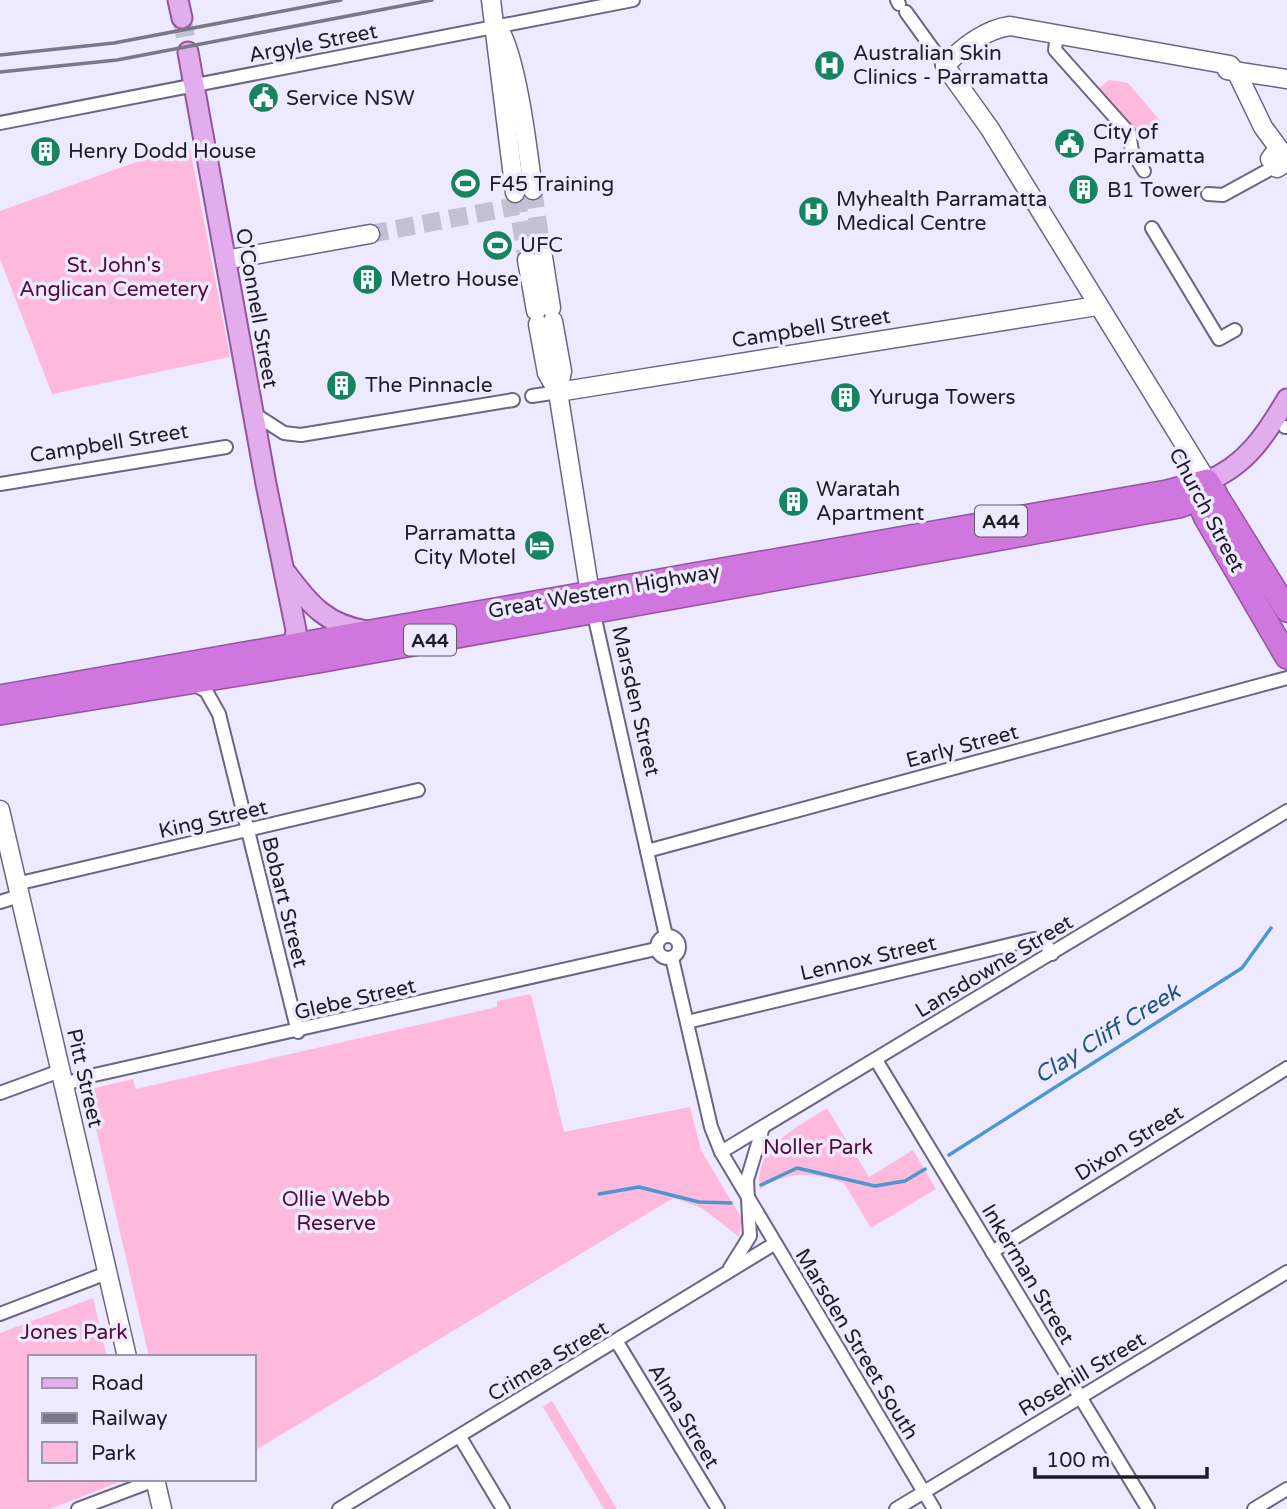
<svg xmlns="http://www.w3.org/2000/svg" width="1287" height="1509" font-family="'Varela Round',sans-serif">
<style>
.green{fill:#ffb9dc}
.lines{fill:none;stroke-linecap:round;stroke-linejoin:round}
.stream{stroke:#4c97d0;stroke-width:3.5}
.secondary-tunnel{stroke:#c4c0d3;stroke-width:18;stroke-dasharray:18 9;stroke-linecap:butt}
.primary-tunnel{stroke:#c4c0d3;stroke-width:19;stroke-dasharray:19 10;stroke-linecap:butt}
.street-casing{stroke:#6c6583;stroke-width:16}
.secondary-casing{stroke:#6c6583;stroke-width:21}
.primary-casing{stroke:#91569f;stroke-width:23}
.highway-casing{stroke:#91569f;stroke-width:26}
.street{stroke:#fff;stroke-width:12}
.secondary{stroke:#fff;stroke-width:18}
.primary{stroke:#e2adec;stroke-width:19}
.highway{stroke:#cf76df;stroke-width:23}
.rail{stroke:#7a7787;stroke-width:3.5}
.labels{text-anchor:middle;stroke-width:7;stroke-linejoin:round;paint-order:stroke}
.shield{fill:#ede9fe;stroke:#5d5a68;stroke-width:2}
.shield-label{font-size:19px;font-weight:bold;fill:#1f1c28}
.street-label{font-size:21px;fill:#1f1c28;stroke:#ede9fe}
.poi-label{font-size:21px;fill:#1f1c28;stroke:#ede9fe;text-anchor:start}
.park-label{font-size:21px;fill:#540b3a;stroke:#ede9fe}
.water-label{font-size:23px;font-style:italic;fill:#21577e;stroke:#ede9fe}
</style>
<rect width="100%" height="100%" fill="#ede9fe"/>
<g class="green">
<polygon points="1109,80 1128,83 1162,123 1143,140 1098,89"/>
<polygon points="189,143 230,357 52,394 0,259 0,211"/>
<polygon points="531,994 564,1132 690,1107 701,1150 742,1219 739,1237 702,1208 673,1198 254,1451 254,1357 149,1357 87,1090 133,1079 136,1089 497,1007 497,1001"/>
<path d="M 827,1108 L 869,1177 L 913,1150 L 936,1189 L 871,1228 L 844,1183 C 812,1172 789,1170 760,1189 C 753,1147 798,1127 827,1108 Z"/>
<polygon points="93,1298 107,1357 30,1357 30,1479 127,1479 50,1509 0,1509 0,1333"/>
<polygon points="552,1401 617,1509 604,1509 543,1407"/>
</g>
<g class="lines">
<g class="stream">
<polyline points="949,1155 1242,968 1271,928"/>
<polyline points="761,1185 797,1168 875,1186 905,1181 925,1169"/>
<polyline points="599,1194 639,1187 699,1202 731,1203"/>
</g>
<g class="secondary-tunnel">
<polyline points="533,190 543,257"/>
<polyline points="516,195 527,260"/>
<polyline points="370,234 518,206"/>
</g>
<polyline class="primary-tunnel" points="182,18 188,52"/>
<defs>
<g id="street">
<polyline points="897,0 899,4"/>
<polyline points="906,12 945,66"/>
<polyline points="1057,34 1055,50 1129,133 1132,151 1144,171"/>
<polyline points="0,123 633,0"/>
<polyline points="1208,194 1223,195 1274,167"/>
<polyline points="1152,228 1219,339 1235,330"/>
<polyline points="532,396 558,392"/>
<polyline points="253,413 284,433 301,435 513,400"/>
<polyline points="1285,427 1287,427"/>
<polyline points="0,484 226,447"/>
<polyline points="593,610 666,936"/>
<polyline points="193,684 206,691 219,714 298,1032"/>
<polyline points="647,851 1287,678"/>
<polyline points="16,884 418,790"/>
<polyline points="0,902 19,896"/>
<circle cx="668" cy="947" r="11"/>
<polyline points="672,958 711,1127 721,1152 934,1509"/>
<polyline points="687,1022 1034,939 1044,941 1052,954"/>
<polyline points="876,1060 1148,1509"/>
<polyline points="63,1086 81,1078 656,949"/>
<polyline points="0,1093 60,1071"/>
<polyline points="721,1152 1287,811"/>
<polyline points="992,1252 1287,1068"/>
<polyline points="730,1268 750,1236 747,1180 763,1127"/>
<polyline points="0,1314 107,1273"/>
<polyline points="617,1342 718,1509"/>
<polyline points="460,1437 503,1509"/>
<polyline points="78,1509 155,1480"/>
<polyline points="339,1509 774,1244"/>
<polyline points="896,1509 1287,1272"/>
<polyline points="1254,1509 1287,1489"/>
</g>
<g id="secondary">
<polyline points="491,0 515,193"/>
<path d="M 497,26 C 517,54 528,152 533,190"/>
<polyline points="945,66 990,129 1207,481"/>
<path d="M 945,66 C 961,48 986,29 1010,26 L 1230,65 L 1238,75 L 1263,127 L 1280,150"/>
<polyline points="1227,70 1287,79"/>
<polyline points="1287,155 1277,150 1270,159 1277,168 1287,162"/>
<polyline points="543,257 551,308"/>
<polyline points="225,260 370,234"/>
<polyline points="527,260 536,311"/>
<polyline points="553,321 562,371 558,392 592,606"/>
<polyline points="538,324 547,373 558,392"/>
<polyline points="558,392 1097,306"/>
<polyline points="0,810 127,1357"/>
<polyline points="155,1479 162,1509"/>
</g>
<g id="primary">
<polyline points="178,0 182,18"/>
<polyline points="188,52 266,484 296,630 294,646 288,655"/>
<path d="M 1207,481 C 1246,466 1267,433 1287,399"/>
<path d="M 287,574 C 310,605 327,625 367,631"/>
</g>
<g id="highway">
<polyline points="1192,486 1206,518 1287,657"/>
<polyline points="0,697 1167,492 1207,481 1287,610"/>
<polyline points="0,713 318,661 1179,506 1215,493"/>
</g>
</defs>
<use href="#street" class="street-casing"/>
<use href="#secondary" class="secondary-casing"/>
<use href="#primary" class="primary-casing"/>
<use href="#highway" class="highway-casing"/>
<use href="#street" class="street"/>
<use href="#secondary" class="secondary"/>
<use href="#primary" class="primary"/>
<use href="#highway" class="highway"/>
<g class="rail">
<polyline points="0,55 114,43 341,0"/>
<polyline points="0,72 117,60 432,0"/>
</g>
</g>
<defs>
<symbol id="hospital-disc" viewBox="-11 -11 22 22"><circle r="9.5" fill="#168461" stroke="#ede9fe"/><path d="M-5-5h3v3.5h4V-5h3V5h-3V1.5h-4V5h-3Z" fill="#fff"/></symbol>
<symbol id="civic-disc" viewBox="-11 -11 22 22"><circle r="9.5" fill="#168461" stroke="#ede9fe"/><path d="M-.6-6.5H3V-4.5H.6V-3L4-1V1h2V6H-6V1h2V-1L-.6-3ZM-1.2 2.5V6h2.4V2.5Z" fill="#fff"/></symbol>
<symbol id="building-disc" viewBox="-11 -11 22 22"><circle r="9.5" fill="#168461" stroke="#ede9fe"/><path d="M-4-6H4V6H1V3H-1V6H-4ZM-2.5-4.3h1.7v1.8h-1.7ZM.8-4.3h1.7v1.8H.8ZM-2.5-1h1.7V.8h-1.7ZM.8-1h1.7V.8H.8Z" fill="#fff"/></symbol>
<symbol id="stadium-disc" viewBox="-11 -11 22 22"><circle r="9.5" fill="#168461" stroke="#ede9fe"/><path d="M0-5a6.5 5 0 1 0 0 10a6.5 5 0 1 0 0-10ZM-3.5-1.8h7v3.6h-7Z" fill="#fff"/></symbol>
<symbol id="hotel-disc" viewBox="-11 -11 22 22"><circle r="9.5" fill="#168461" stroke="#ede9fe"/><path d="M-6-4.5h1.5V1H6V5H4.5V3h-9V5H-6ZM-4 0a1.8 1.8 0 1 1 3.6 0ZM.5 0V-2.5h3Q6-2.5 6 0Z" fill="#fff"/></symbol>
</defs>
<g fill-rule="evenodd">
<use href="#hospital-disc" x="812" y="48" width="35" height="35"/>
<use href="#civic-disc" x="246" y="80" width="35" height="35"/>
<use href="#civic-disc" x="1052" y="126" width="35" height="35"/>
<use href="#building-disc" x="28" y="134" width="35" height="35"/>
<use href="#stadium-disc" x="448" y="166" width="35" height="35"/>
<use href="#building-disc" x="1066" y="172" width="35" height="35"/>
<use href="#hospital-disc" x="796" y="194" width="35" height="35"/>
<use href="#stadium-disc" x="480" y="228" width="35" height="35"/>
<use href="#building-disc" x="350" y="262" width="35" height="35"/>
<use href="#building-disc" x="324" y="368" width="35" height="35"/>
<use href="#building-disc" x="828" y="380" width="35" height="35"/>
<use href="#building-disc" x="776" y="484" width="35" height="35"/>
<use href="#hotel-disc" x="522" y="528" width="35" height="35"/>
</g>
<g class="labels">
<g class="shield">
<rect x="975" y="505.5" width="52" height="31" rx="5"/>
<rect x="404" y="624.5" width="52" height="31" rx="5"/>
</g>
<g class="shield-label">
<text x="1001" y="528">A44</text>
<text x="430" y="647">A44</text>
</g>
<g class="street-label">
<text transform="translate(313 43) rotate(-11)" y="7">Argyle Street</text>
<text transform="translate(257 308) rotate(80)" y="7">O'Connell Street</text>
<text transform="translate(811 328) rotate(-9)" y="7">Campbell Street</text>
<text transform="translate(109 443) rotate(-9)" y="7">Campbell Street</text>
<text transform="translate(1207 510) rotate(62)" y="7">Church Street</text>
<text transform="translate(604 591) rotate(-10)" y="7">Great Western Highway</text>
<text transform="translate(636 701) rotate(77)" y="7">Marsden Street</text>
<text transform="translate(962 746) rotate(-15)" y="7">Early Street</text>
<text transform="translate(213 819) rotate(-13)" y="7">King Street</text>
<text transform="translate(285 902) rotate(76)" y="7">Bobart Street</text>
<text transform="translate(868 958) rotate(-13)" y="7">Lennox Street</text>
<text transform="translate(994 966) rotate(-31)" y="7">Lansdowne Street</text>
<text transform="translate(355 999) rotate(-13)" y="7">Glebe Street</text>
<text transform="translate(85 1078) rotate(77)" y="7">Pitt Street</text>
<text transform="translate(1129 1143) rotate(-32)" y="7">Dixon Street</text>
<text transform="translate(1028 1274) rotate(59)" y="7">Inkerman Street</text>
<text transform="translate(857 1344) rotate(59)" y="7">Marsden Street South</text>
<text transform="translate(548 1361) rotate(-31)" y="7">Crimea Street</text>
<text transform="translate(1082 1374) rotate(-31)" y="7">Rosehill Street</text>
<text transform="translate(684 1416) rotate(59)" y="7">Alma Street</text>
</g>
<g class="poi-label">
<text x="853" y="60">Australian Skin<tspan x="853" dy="24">Clinics - Parramatta</tspan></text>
<text x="286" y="105">Service NSW</text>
<text x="1093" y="139">City of<tspan x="1093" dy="24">Parramatta</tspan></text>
<text x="68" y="158">Henry Dodd House</text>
<text x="489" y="191">F45 Training</text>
<text x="1107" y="197">B1 Tower</text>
<text x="836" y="206">Myhealth Parramatta<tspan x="836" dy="24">Medical Centre</tspan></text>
<text x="520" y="252">UFC</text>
<text x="390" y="286">Metro House</text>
<text x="365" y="392">The Pinnacle</text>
<text x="869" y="404">Yuruga Towers</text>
<text x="816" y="496">Waratah<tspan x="816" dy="24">Apartment</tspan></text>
<text x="516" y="540" text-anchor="end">Parramatta<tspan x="516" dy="24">City Motel</tspan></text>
</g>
<g class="park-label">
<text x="114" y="272">St. John's<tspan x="114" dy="24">Anglican Cemetery</tspan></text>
<text x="818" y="1154">Noller Park</text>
<text x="336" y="1206">Ollie Webb<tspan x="336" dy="24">Reserve</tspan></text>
<text x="74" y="1339">Jones Park</text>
</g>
<g class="water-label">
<text transform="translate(1107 1033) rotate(-32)" y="8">Clay Cliff Creek</text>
</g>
</g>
<rect x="28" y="1355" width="228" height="126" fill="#ede9fe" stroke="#9b97a8" stroke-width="2"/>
<rect x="42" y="1378" width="35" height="10" fill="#e2adec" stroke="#9b97a8" stroke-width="2"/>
<text x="91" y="1390" font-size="21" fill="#1f1c28">Road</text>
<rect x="42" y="1413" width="35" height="10" fill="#7a7787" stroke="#9b97a8" stroke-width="2"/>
<text x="91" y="1425" font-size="21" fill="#1f1c28">Railway</text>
<rect x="42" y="1442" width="35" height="21" fill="#ffb9dc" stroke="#9b97a8" stroke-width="2"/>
<text x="91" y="1460" font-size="21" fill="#1f1c28">Park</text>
<path d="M1035 1467v10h172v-10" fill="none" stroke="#1f1c28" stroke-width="3.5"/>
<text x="1046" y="1467" font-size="21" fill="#1f1c28" stroke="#ede9fe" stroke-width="5" paint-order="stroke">100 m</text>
</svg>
